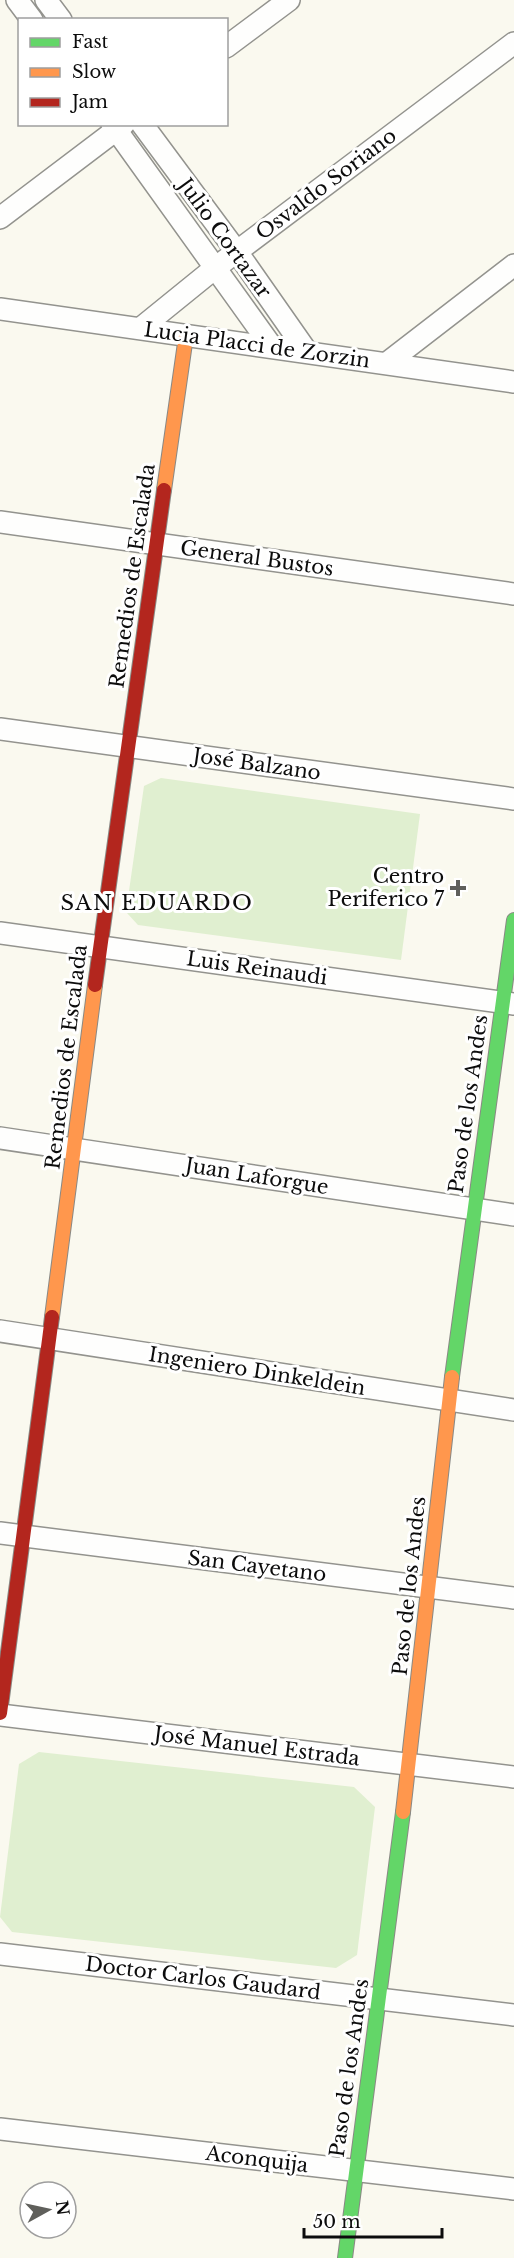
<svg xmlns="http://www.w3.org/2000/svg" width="514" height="2258" font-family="'Libre Baskerville',serif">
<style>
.green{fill:#e0efd0}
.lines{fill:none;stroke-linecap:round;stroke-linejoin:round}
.street-casing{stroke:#93938e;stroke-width:24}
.fast-casing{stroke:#8a8985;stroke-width:16}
.slow-casing{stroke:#8a8985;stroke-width:16}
.jam-casing{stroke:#8a8985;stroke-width:16}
.street{stroke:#fefefd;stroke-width:21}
.fast{stroke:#63d668;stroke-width:14}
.slow{stroke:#ff974d;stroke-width:14}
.jam{stroke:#b3261e;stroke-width:14}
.poi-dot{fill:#5f5f5b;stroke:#fff;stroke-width:2}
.labels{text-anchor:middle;stroke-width:6;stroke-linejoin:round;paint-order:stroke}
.street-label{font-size:20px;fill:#0c0c0c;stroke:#fff}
.poi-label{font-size:20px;fill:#0c0c0c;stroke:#fff;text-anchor:end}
.neighbourhood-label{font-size:21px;letter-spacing:1.5px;fill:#0c0c0c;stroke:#fff}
</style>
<rect width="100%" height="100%" fill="#faf9ef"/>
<g class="green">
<polygon points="161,778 420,814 401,960 138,925 126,912 144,786"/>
<polygon points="39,1752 354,1787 375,1807 357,1955 336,1968 12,1932 0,1917 19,1764"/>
</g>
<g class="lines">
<defs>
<g id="street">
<polyline points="17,0 32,20"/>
<polyline points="46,0 61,20"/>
<polyline points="226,47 289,0"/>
<polyline points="112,124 272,347"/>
<polyline points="142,124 237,252 307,352"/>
<polyline points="0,218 124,124"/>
<polyline points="0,309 514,382"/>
<polyline points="141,328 215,268 514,43"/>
<polyline points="387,363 514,265"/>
<polyline points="0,522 514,594"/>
<polyline points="0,729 514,799"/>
<polyline points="0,933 514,1004"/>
<polyline points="0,1138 514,1215"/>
<polyline points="0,1331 514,1410"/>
<polyline points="0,1533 514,1598"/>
<polyline points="0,1715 514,1777"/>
<polyline points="0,1954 514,2015"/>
<polyline points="0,2129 514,2189"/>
</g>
<g id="fast">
<polyline points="452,1377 514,920"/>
<polyline points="345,2258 403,1812"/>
</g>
<g id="slow">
<polyline points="164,490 186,336"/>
<polyline points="52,1317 95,985"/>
<polyline points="403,1812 452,1377"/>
</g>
<g id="jam">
<polyline points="95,985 164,490"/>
<polyline points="0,1713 52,1317"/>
</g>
</defs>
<use href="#street" class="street-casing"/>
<use href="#fast" class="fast-casing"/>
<use href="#slow" class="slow-casing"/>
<use href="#jam" class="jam-casing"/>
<use href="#street" class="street"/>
<use href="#fast" class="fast"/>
<use href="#slow" class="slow"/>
<use href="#jam" class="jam"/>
</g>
<path class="poi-dot" d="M455 879h6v6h6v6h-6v6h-6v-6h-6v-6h6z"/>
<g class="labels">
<g class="street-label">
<text transform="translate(326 184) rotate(-37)" y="7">Osvaldo Soriano</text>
<text transform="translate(225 238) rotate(54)" y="7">Julio Cortazar</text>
<text transform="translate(257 345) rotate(8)" y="7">Lucia Placci de Zorzin</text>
<text transform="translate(257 558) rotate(8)" y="7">General Bustos</text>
<text transform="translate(132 576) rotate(-82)" y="7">Remedios de Escalada</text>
<text transform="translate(257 764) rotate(8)" y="7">José Balzano</text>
<text transform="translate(257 968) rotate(8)" y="7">Luis Reinaudi</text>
<text transform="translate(66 1057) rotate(-83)" y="7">Remedios de Escalada</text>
<text transform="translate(468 1104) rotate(-82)" y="7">Paso de los Andes</text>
<text transform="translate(257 1176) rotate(9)" y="7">Juan Laforgue</text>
<text transform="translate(257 1371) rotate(9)" y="7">Ingeniero Dinkeldein</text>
<text transform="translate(257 1566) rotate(7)" y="7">San Cayetano</text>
<text transform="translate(409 1586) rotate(-84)" y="7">Paso de los Andes</text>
<text transform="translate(257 1746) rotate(7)" y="7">José Manuel Estrada</text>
<text transform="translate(203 1978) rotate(7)" y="7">Doctor Carlos Gaudard</text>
<text transform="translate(349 2068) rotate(-82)" y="7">Paso de los Andes</text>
<text transform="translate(257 2159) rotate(7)" y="7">Aconquija</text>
</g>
<g class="poi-label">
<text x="444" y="883">Centro<tspan x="444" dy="23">Periferico 7</tspan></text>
</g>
<g class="neighbourhood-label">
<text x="157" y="910">SAN EDUARDO</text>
</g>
</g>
<rect x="18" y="18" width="210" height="108" fill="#ffffff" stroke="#9e9e9e" stroke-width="1.5"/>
<rect x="30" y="38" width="30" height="9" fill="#63d668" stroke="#9e9e9e" stroke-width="1.5"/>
<text x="72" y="48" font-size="18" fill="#0c0c0c">Fast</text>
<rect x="30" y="68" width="30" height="9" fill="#ff974d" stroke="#9e9e9e" stroke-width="1.5"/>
<text x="72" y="78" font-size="18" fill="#0c0c0c">Slow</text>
<rect x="30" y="98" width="30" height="9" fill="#b3261e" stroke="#9e9e9e" stroke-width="1.5"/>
<text x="72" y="108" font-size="18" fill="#0c0c0c">Jam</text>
<g transform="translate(48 2210) rotate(82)"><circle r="28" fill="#ffffff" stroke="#9e9e9e" stroke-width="1.5"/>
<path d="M0-4.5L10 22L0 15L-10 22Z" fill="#5f5f5b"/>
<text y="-9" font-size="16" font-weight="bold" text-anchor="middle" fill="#0c0c0c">N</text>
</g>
<path d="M304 2228v9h138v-9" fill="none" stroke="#0c0c0c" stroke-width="3"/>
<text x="313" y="2228" font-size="18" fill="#0c0c0c" stroke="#ffffff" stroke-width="4.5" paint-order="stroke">50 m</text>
</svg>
